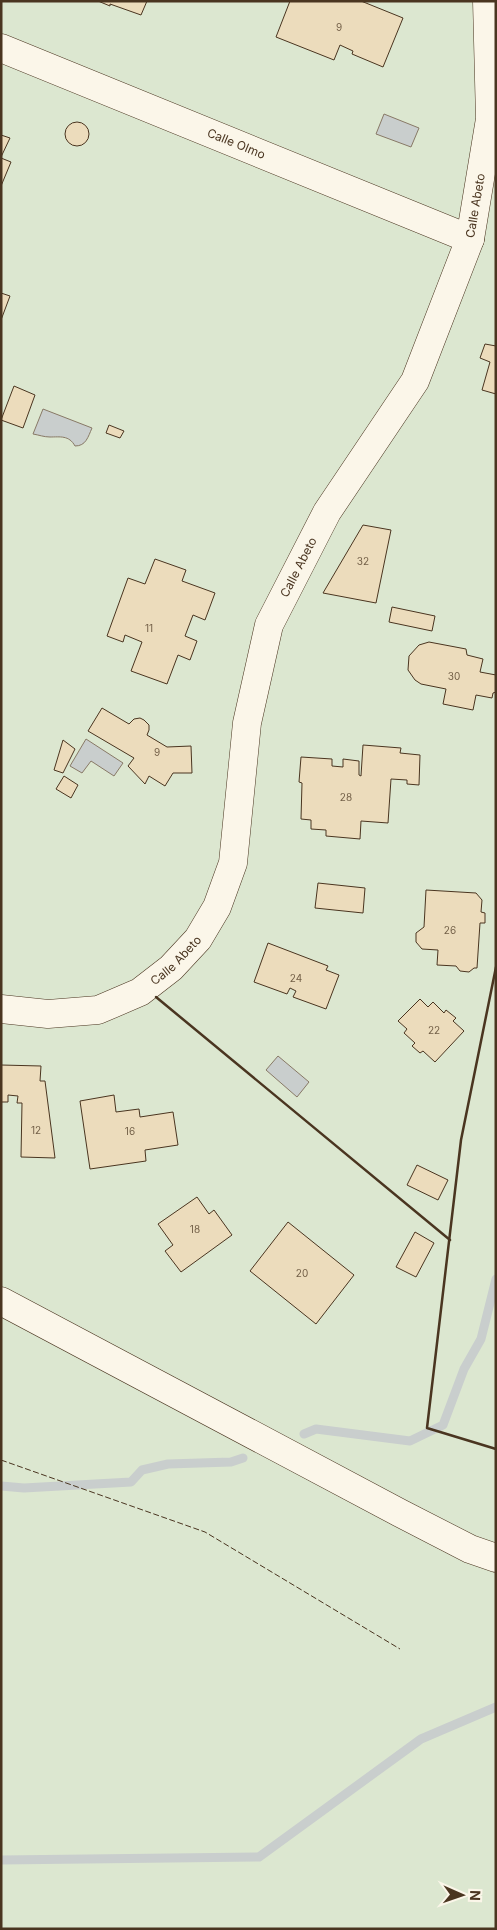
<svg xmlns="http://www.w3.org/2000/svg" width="497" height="1930" font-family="Inter,sans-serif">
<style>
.green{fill:#dce7d0;stroke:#887966}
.water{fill:#c9cecd;stroke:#887966}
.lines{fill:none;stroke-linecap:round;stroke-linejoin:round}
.stream{stroke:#c9cecd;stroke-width:9}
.building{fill:#ecdcbc;stroke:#4a3520}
.minor-casing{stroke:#4a3520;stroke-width:29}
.major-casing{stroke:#4a3520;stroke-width:29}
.minor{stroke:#fbf6e9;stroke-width:28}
.major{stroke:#fbf6e9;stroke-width:28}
.fence{stroke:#4a3520;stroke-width:1;stroke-dasharray:6 2.5;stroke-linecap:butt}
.wall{stroke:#4a3520;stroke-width:2.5}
.labels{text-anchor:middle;stroke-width:4;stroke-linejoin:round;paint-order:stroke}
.number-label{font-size:10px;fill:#725f47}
.street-label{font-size:12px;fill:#4a3520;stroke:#fbf6e9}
</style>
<rect width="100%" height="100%" fill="#fbf6e9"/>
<rect class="green" x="1" y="1" width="495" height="1928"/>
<g class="water">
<polygon points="384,114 419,128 411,147 376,134"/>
<path d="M 43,409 L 92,428 C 88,437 86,446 75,446 C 69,435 60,437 50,437 C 44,437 39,435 33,434 Z"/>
<polygon points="86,739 123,763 114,776 91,761 82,773 70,766"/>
<polygon points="278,1056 309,1082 297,1097 266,1070"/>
</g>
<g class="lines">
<g class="stream">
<polyline points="304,1434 316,1429 410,1441 443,1425 464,1369 481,1339 496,1279"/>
<polyline points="1,1486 24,1488 131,1482 142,1470 168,1464 231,1462 243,1458"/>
<polyline points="1,1860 259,1857 421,1739 496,1707"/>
</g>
</g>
<g class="building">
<polygon points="98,1 147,1 141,15 110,4 110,6"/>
<polygon points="290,1 361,1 403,18 383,67 352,54 353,51 340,45 334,60 276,37"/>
<circle cx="77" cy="134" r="12"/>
<polygon points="1,135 10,138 1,157"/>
<polygon points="1,158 11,162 1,186"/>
<polygon points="1,293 10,296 1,320"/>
<polygon points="485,344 496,346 496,394 482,390 490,362 480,358"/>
<polygon points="14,386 35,395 23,428 1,420"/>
<polygon points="109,425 124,431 120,438 106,433"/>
<polygon points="363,525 391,530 376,603 323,593"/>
<polygon points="155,559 186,570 182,581 215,593 205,620 193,615 185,636 197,641 190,660 178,655 167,684 131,671 142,642 125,635 123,642 107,636 128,578 145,584"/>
<polygon points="392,607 435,616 432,631 389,622"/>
<polygon points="429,642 466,649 467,655 483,659 480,672 496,675 496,692 493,693 492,698 476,695 473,710 443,704 446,689 421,684 415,680 408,670 409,656 419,645"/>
<polygon points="102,708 129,724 134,719 140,718 144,720 149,725 149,730 147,735 167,747 191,746 192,773 173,773 165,786 149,776 145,784 128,766 134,758 88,731"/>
<polygon points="63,740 75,749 63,773 54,770"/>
<polygon points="363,745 401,748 400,753 420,755 419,785 407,784 407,780 391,779 388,823 361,821 360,839 326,836 326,830 311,829 311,820 301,819 302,783 299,782 301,757 332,759 332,766 343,767 343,759 359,761 359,775 361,776"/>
<polygon points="64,776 78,785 71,798 56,789"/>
<polygon points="318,883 365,888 363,913 315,908"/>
<polygon points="426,890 476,893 482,900 481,912 485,913 485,923 480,923 477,968 474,968 469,972 460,971 456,966 437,965 438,950 422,949 416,942 416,933 424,927"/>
<polygon points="268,943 328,966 326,970 339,975 326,1009 293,997 296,991 290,988 287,994 254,982"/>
<polygon points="420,999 428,1007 433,1002 444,1013 446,1010 456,1018 453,1021 464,1031 435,1062 423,1051 420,1053 412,1046 415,1043 404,1033 407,1029 398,1021"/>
<polygon points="1,1065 41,1066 40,1081 45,1081 55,1158 21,1157 22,1103 17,1103 18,1096 8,1095 8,1102 1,1102"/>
<polygon points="114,1095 116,1112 139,1109 140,1117 173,1112 178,1145 145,1150 146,1161 90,1169 80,1101"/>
<polygon points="417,1165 448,1180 438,1200 407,1185"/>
<polygon points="197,1197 209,1214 214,1210 232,1235 181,1272 165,1251 173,1245 158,1224"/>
<polygon points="288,1222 354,1275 316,1324 250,1271"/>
<polygon points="415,1232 434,1243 416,1277 396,1267"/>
</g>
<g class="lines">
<defs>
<g id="minor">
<path id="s1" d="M 1,48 L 470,239"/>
<path id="s2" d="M 1,1009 L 48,1014 L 98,1010 L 140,992 L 171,968 L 198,939 L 217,907 L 233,863 L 247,723 L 269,625 L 327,512 L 415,381 L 470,239 L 490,119 L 487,1"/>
</g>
<polyline id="major" points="1,1301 400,1513 470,1549 496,1558"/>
</defs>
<use href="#minor" class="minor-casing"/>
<use href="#major" class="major-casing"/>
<use href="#minor" class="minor"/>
<use href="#major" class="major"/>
<polyline class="fence" points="1,1460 205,1532 400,1649"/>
<g class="wall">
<polyline points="496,967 461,1140 427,1428 496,1449"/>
<polyline points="156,997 450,1240"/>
</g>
</g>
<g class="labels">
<g class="number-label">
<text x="339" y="31">9</text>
<text x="363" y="565">32</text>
<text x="149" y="632">11</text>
<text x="454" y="680">30</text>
<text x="157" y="756">9</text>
<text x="346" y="801">28</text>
<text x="450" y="934">26</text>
<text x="296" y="982">24</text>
<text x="434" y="1034">22</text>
<text x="36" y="1134">12</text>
<text x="130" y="1135">16</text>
<text x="195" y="1233">18</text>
<text x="302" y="1277">20</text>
</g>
<g class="street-label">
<text dy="4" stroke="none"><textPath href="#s1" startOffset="254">Calle Olmo</textPath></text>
<text dy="4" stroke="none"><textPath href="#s2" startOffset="1018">Calle Abeto</textPath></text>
<text dy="4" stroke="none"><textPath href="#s2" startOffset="612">Calle Abeto</textPath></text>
<text dy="4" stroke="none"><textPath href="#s2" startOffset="191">Calle Abeto</textPath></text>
</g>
</g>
<rect width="497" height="1930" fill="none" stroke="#4a3520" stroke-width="5"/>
<g transform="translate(462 1895) rotate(92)" stroke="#fbf6e9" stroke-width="4" paint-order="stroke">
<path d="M0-4L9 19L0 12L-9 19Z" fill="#4a3520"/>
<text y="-8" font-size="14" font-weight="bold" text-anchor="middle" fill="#4a3520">N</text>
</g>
</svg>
